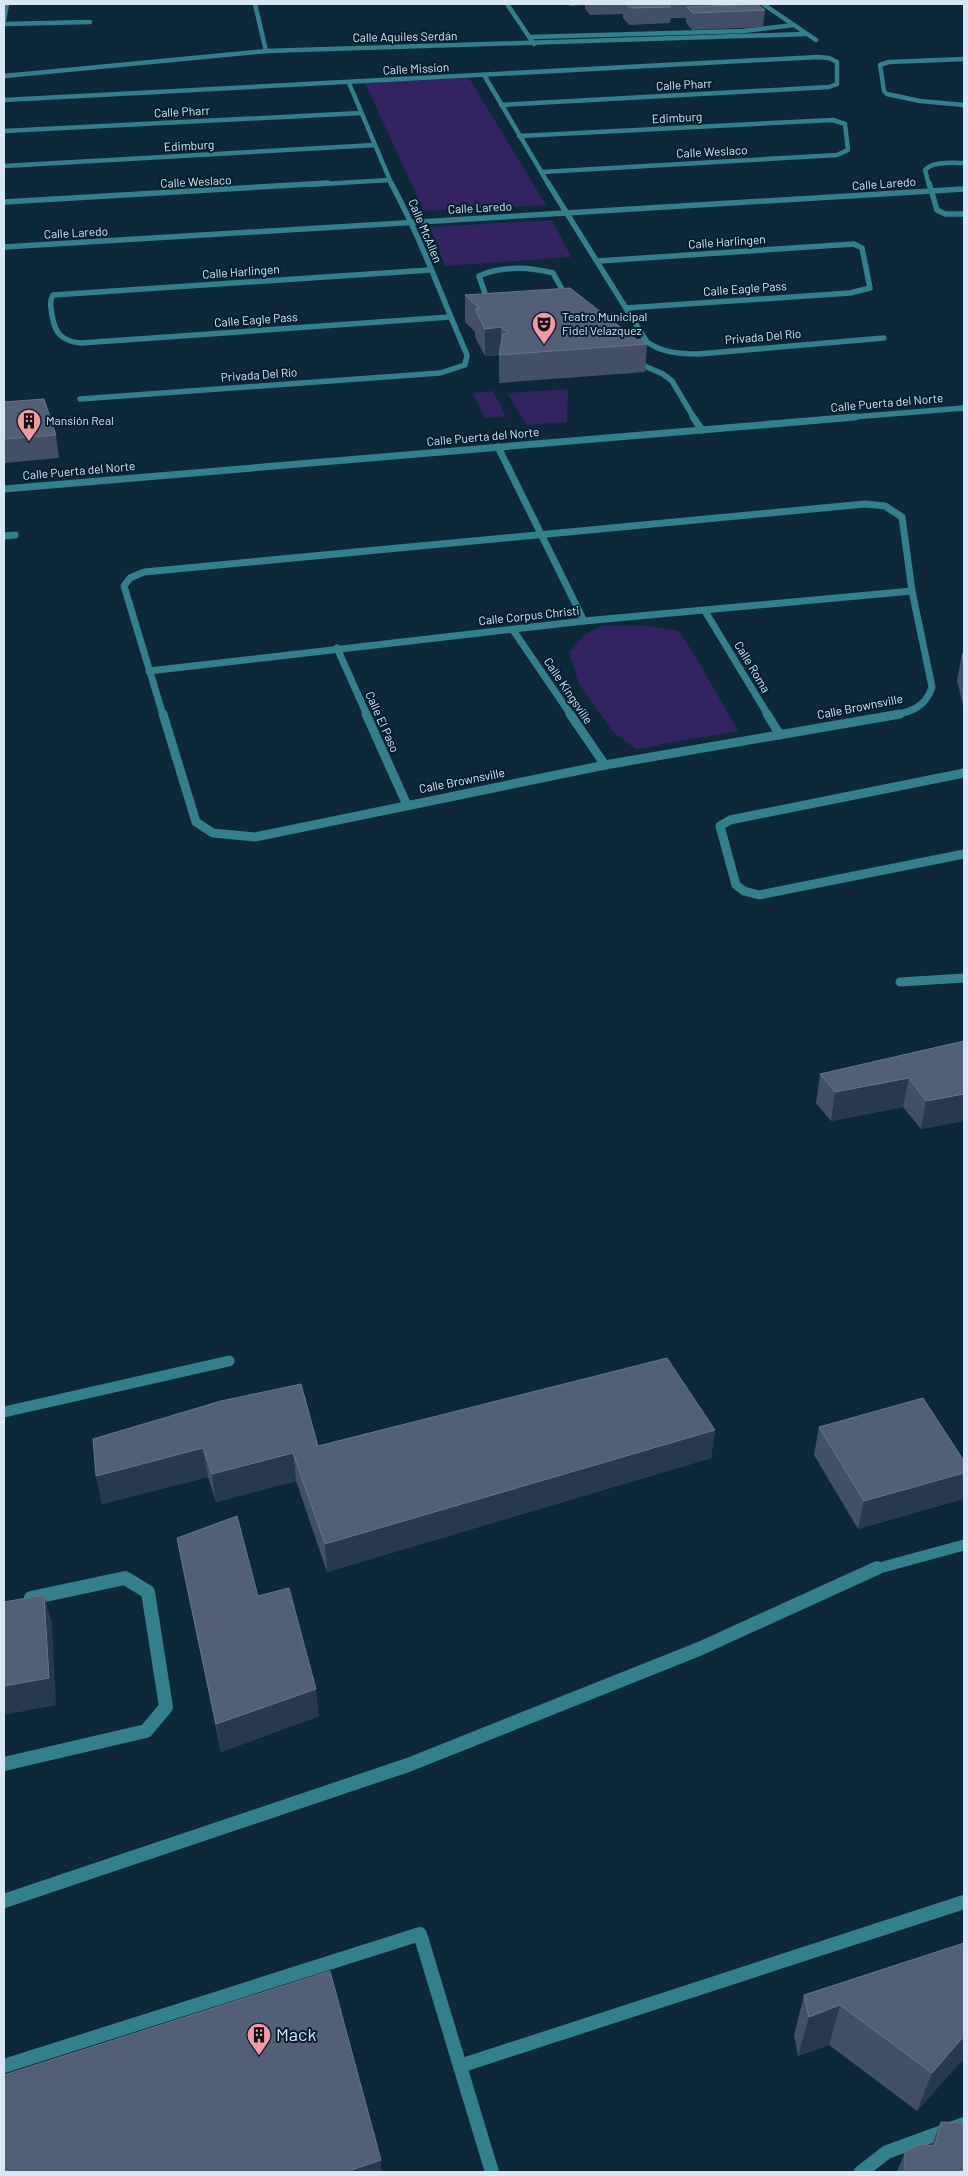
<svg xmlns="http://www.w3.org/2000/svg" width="968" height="2176" font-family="Barlow,sans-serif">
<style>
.green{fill:#332461}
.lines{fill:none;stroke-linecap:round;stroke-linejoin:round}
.lane-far5{stroke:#337f8b;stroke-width:4.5}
.lane-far4{stroke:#337f8b;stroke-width:5.5}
.lane-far3{stroke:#337f8b;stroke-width:7}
.lane-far2{stroke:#337f8b;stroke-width:9}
.lane-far1{stroke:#337f8b;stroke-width:11}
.lane{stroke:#337f8b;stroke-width:14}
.street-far3{stroke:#337f8b;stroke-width:4.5}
.street-far2{stroke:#337f8b;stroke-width:5.5}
.street-far1{stroke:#337f8b;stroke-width:7}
.street{stroke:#337f8b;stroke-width:9}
.wall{fill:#424f66}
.shaded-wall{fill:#26394e}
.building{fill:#525f76;stroke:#677489}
.labels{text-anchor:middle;stroke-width:4;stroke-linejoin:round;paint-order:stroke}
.far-street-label{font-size:12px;fill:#d8e8f2;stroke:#031f2f}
.far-poi-label{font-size:12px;fill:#d8e8f2;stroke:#031f2f;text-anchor:start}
.near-poi-label{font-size:18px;fill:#d8e8f2;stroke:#031f2f;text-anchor:start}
</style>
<rect width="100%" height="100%" fill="#0d2939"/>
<g class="green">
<polygon points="469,78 546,205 424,211 365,83"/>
<polygon points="552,220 571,257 445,266 430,227"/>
<polygon points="568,389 567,422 527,425 507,393"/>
<polygon points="493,391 506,417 485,418 473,393"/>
<polygon points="602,626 650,626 679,631 697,659 738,731 636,749 614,733 579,684 569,652 586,634"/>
</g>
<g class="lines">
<g class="lane-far5">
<polyline points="4,24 90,22"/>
<polyline points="529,37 743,31 794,25"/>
<polyline points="964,59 889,62 880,65 884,91 887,94 920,101 964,105"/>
<path d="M 929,185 L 925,170 C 933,161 952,163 964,163"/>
</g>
<g class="lane-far4">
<polyline points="929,183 937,210 945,214 964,214"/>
<path d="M 489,305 L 479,276 C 502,266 529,267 553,273 L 568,300"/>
<polyline points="633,361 663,374 672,381 694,418"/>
</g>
<g class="lane-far3">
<polyline points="693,417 702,430"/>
<polyline points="4,536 15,535"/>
</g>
<g class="lane-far2">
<polyline points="964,773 730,820 720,826 736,885 744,891 759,895 964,854"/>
<polyline points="900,982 964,978"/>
</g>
<g class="lane-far1">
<polyline points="4,1412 229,1361"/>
<polyline points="872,1570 964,1545"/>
</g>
<g class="lane">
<polyline points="4,1764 146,1731 166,1707 148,1592 125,1578 31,1598"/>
<polyline points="4,1901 408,1765 699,1649 877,1568"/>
<polyline points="4,2066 420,1934 492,2172"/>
<polyline points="460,2066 964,1902"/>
<polyline points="861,2172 887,2152 964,2124"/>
</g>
<g class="street-far3">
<polyline points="255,4 266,51"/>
<polyline points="507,4 534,44"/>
<polyline points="763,4 816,40"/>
<polyline points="4,20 7,4"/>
<polyline points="484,75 549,185"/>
<polyline points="4,76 266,51 807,34"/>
<polyline points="349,83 392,185"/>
<polyline points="4,100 818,57 829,58 837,62 837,84 829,87 501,105"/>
<polyline points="4,131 361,113"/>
<polyline points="519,136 833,120 845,124 848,150 837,155 542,172"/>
<polyline points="4,166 375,145"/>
<polyline points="306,185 389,180"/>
</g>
<g class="street-far2">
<path d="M 548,183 L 647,342 C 663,353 680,354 699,354 L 884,338"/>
<polyline points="4,202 328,183"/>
<polyline points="4,247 964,189"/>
<polyline points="598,261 854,244 862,248 870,288 850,293 626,308"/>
<path d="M 430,270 L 53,295 C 49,302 51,307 52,315 C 55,334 62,341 81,343 L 450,317"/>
<path d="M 80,399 L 440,373 L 465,365 L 467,355 C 442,298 421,238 391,183"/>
<polyline points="841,418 964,408"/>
</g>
<g class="street-far1">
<polyline points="498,447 584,621"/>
<polyline points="4,489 855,417"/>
<polyline points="705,611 768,715"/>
<polyline points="513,630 571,715"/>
<polyline points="337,648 367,715"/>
<polyline points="149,671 584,621 912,591"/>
<path d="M 163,715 L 124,586 L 130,578 L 144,572 L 865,504 L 885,506 L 902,517 L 912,591 L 932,687 C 926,706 912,712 894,715"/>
</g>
<g class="street">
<polyline points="163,714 196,822 213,833 255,837 605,765 900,714"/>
<polyline points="366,714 407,805"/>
<polyline points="570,714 605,765"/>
<polyline points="767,714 780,735"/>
</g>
</g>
<g class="wall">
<polygon points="569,4 757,4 765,10 763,27 692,30 686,23 686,18 671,18 670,23 629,25 623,18 623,14 590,15 585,9 585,5 570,6"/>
<polygon points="465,295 637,340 647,344 645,372 499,383 499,355 485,356 475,337 475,332 465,322"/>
<polygon points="4,402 56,435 59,458 4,463"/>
<polygon points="962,654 964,654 964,710 957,680"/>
<polygon points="964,1041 964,1121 921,1129 903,1107 831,1121 816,1103 820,1074"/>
<polygon points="819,1427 963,1499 858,1529 814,1455"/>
<polygon points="715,1430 711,1458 327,1572 296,1481 216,1502 208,1477 102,1504 96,1476 93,1439 318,1446"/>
<polygon points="177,1538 258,1596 319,1716 221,1752 182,1566"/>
<polygon points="964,1943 964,2058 917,2111 829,2045 798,2056 794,2035 804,1995"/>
<polygon points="941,2122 964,2172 897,2172 905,2152 931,2146"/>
</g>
<g class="shaded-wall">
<polygon points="501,327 501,354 485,356 485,329"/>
<polygon points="909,1078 903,1107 831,1121 835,1092"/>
<polygon points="964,1094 964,1121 921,1129 926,1101"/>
<polygon points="715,1430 711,1458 327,1572 325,1544"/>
<polygon points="203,1448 208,1477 102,1504 96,1476"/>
<polygon points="293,1453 296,1481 216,1502 212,1474"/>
<polygon points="964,1473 964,1495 963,1499 858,1529 864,1501"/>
<polygon points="44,1595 52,1623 56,1705 4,1715 4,1686"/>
<polygon points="316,1689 319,1716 221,1752 216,1724"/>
<polygon points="840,2005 829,2045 798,2056 809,2017"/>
<polygon points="964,2036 964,2058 917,2111 932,2073"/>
<polygon points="381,2160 382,2172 346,2172"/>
</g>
<g class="building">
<polygon points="626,4 669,4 671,7 630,8"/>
<polygon points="757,4 765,10 693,13 687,7"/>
<polygon points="570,288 637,340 642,339 647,344 499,355 503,334 508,333 501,327 485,329 475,309 479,308 465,295"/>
<polygon points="44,399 56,435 4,439 4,402"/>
<polygon points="962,654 964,654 964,663"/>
<polygon points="964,1041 964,1094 926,1101 909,1078 835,1092 820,1074"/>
<polygon points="667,1358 715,1430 325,1544 293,1453 212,1474 203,1448 96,1476 93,1439 221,1401 301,1384 318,1446"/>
<polygon points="923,1398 964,1461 964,1473 864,1501 819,1427"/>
<polygon points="237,1516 258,1596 289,1588 316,1689 216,1724 177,1538"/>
<polygon points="44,1595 49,1678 4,1686 4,1602"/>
<polygon points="964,1943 964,2036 932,2073 840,2005 809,2017 804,1995"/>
<polygon points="330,1971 381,2160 346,2172 4,2172 4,2075"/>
<polygon points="941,2122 964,2123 964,2172 905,2172 905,2152 920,2144 935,2146"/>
</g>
<defs>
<symbol id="theatre-pin" viewBox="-11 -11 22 30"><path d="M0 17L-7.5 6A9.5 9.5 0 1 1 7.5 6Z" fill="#f49aa4" stroke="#031f2f"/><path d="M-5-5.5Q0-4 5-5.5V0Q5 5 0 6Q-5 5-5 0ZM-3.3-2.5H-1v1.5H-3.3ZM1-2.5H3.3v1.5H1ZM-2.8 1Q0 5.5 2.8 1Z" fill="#111"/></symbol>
<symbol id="building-pin" viewBox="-11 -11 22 30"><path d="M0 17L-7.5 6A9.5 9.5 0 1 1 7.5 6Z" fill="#f49aa4" stroke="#031f2f"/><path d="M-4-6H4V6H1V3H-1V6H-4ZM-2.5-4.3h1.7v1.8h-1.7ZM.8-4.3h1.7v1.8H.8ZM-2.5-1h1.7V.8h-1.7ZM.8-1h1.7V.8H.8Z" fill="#111"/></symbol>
</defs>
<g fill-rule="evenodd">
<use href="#theatre-pin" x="530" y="310" width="28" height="38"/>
<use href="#building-pin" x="15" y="407" width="28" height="38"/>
<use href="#building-pin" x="245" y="2021" width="28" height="38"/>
</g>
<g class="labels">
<g class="far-street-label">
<text transform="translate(405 37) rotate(-1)" y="4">Calle Aquiles Serdán</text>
<text transform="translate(416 69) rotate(-3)" y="4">Calle Mission</text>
<text transform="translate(684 85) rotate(-3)" y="4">Calle Pharr</text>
<text transform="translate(182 112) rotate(-3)" y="4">Calle Pharr</text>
<text transform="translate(677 118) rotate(-3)" y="4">Edimburg</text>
<text transform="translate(189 146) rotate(-3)" y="4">Edimburg</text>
<text transform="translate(712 152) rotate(-3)" y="4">Calle Weslaco</text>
<text transform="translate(196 182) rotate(-3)" y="4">Calle Weslaco</text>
<text transform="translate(884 184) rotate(-4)" y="4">Calle Laredo</text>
<text transform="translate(480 208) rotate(-3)" y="4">Calle Laredo</text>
<text transform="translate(425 231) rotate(67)" y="4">Calle McAllen</text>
<text transform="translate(76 233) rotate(-3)" y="4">Calle Laredo</text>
<text transform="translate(727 242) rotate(-4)" y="4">Calle Harlingen</text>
<text transform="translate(241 272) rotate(-4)" y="4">Calle Harlingen</text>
<text transform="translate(745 289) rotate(-4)" y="4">Calle Eagle Pass</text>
<text transform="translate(256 320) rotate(-4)" y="4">Calle Eagle Pass</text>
<text transform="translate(763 337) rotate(-5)" y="4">Privada Del Río</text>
<text transform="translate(259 375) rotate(-4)" y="4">Privada Del Río</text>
<text transform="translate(887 403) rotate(-5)" y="4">Calle Puerta del Norte</text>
<text transform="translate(483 437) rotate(-5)" y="4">Calle Puerta del Norte</text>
<text transform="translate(79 471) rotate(-5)" y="4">Calle Puerta del Norte</text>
<text transform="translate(529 616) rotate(-6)" y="4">Calle Corpus Christi</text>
<text transform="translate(752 667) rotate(59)" y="4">Calle Roma</text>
<text transform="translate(568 691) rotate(56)" y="4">Calle Kingsville</text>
<text transform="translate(860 707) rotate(-11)" y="4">Calle Brownsville</text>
<text transform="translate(382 722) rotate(66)" y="4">Calle El Paso</text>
<text transform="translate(462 781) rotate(-11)" y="4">Calle Brownsville</text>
</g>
<g class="far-poi-label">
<text x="562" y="321">Teatro Municipal<tspan x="562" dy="14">Fidel Velazquez</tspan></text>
<text x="46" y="425">Mansión Real</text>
</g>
<g class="near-poi-label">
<text x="276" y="2041">Mack</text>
</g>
</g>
<rect width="968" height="2176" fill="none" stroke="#d8e8f2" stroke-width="10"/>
</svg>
